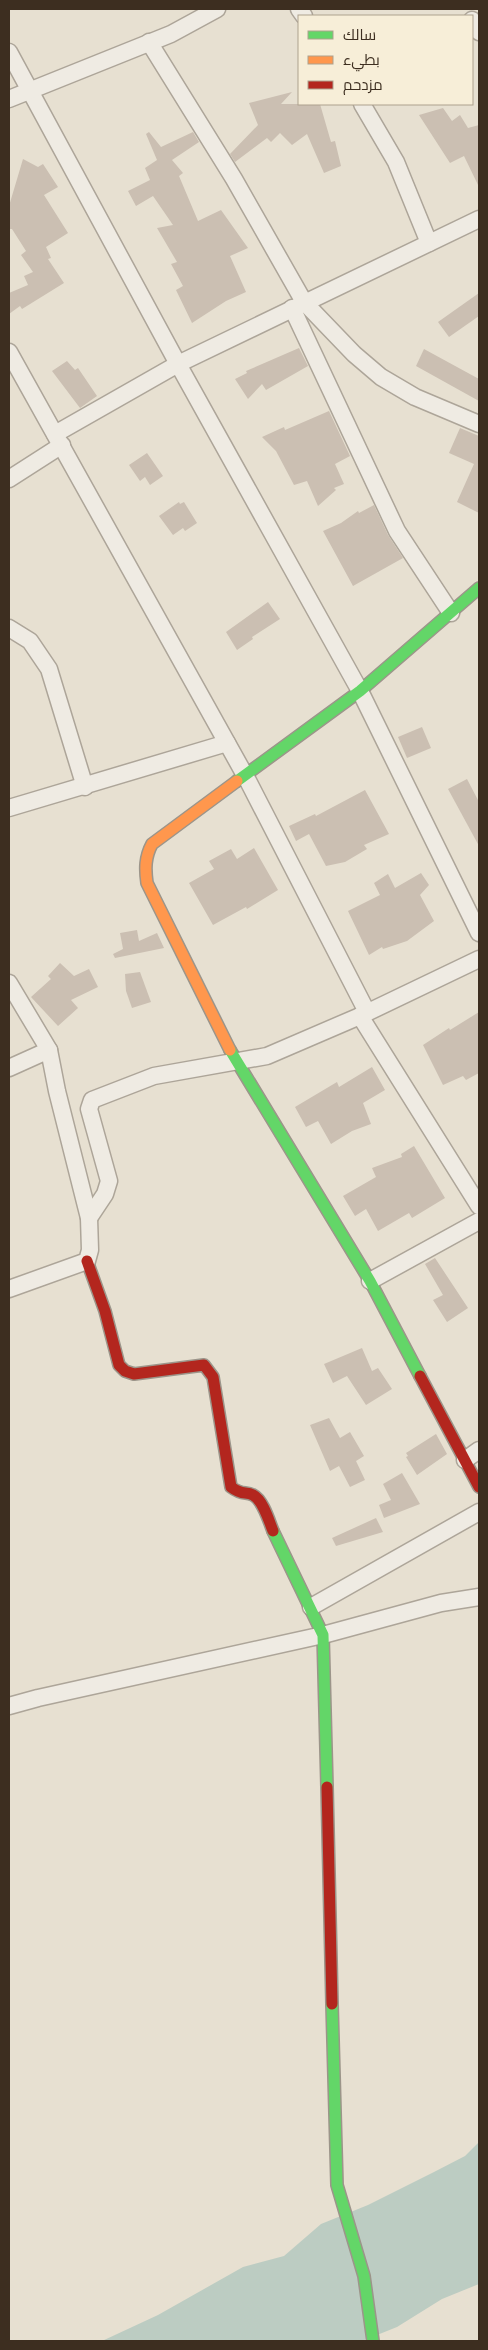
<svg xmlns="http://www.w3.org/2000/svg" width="488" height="2350" font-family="Bitter,Cairo,serif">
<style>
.water{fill:#bcccc2}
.building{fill:#cbbfb2}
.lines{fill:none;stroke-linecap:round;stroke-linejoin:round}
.street-casing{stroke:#ada599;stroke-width:19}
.fast-casing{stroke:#9c958a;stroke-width:14}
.slow-casing{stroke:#9c958a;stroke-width:14}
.jam-casing{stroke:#9c958a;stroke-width:14}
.street{stroke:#efebe3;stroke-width:16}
.fast{stroke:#63d668;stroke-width:11}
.slow{stroke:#ff974d;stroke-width:11}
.jam{stroke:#b3261e;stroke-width:11}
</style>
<rect width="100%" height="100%" fill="#e7e0d1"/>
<polygon class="water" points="479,2142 479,2284 442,2299 397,2327 362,2341 102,2341 158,2315 243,2267 284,2256 321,2224 368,2205 434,2172 465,2156"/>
<g class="building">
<polygon points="292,92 281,104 320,104 331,142 335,141 341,166 324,173 307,134 292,145 280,133 271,142 267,138 235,162 230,154 258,125 249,103"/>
<polygon points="443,108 452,121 460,115 468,128 479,125 479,187 464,156 450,163 419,115"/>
<polygon points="149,132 161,147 193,132 199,142 172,160 183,173 179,176 198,221 221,210 248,248 230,256 246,292 226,301 192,323 176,290 183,286 171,264 177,262 157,228 173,225 153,196 136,206 128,191 150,180 145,168 157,160 146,134"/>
<polygon points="23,159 38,167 43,164 58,187 44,195 68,233 46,247 51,258 48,259 64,283 22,309 20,306 9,314 9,293 28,285 24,276 33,272 21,255 26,251 12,229 9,229 9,206"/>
<polygon points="479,293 479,316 449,337 438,322"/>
<polygon points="299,348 308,366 266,390 262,384 248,399 235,379 247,373 246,371"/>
<polygon points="424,349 479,379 479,401 416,366"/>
<polygon points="67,361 75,370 78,368 97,396 80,408 52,371"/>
<polygon points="329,411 350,456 335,464 344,484 334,488 336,490 318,506 307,481 294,485 276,451 262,437 284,427 285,430"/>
<polygon points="460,428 479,436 479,513 457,502 474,464 449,453"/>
<polygon points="147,453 163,476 150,485 145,477 140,481 129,465"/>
<polygon points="179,502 180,504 184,502 197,523 185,531 183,528 173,535 159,516"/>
<polygon points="374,505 388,535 403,558 353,586 323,531 341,523 358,511 359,513"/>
<polygon points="268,602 280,619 252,637 253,639 237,650 226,632"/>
<polygon points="422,727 431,748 407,758 398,737"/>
<polygon points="467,779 479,802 479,846 448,789"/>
<polygon points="365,790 389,834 364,845 367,849 345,862 326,866 309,834 296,841 289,826 315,814 316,816"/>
<polygon points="254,848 278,890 247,909 246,907 213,925 189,883 214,869 209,861 231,849 237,859"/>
<polygon points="421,873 429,885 420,895 434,921 407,941 383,949 382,947 369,955 348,911 380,895 374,883 388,874 395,888"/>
<polygon points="137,930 139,941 157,933 164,948 115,958 113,954 123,949 120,933"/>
<polygon points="60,963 74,976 89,969 98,987 71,1000 78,1008 58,1026 31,997 51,979 48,976"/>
<polygon points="140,972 151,1002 132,1008 126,991 125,974"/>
<polygon points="479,1012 479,1073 466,1080 463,1076 443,1085 423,1045 449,1028 450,1030"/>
<polygon points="372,1067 385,1090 363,1103 371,1124 352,1131 331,1144 318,1121 306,1127 295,1107 337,1082 339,1087"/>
<polygon points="414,1146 445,1198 412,1218 409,1213 378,1231 366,1209 355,1216 343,1196 376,1177 372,1168 402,1157 401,1154"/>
<polygon points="435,1258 468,1308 447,1322 433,1300 443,1295 425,1264"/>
<polygon points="362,1348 372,1371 378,1368 392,1389 366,1405 347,1376 333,1383 324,1364"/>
<polygon points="329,1418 340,1438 350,1432 364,1456 356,1461 365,1480 350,1487 339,1466 330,1471 310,1425"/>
<polygon points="436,1434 447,1454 417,1475 406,1457 408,1456 406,1453"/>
<polygon points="402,1473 420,1504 384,1518 379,1505 391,1500 383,1484"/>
<polygon points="376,1518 383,1532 336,1546 332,1538"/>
</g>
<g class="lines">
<defs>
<g id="street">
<polyline points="299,9 304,16"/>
<polyline points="472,20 479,32"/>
<polyline points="149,42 234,179 304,302 354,354 381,377 415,397 479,424"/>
<polyline points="9,52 178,364 360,691 479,933"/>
<polyline points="9,99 171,34 217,9"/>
<polyline points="362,104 396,162 429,243"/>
<polyline points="292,308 397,531 451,613"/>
<polyline points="9,352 246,777 367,1012"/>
<polyline points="55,434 178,364 479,219"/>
<polyline points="9,479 62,445"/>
<polyline points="9,628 30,641 49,669 85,787"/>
<polyline points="9,808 227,743"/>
<polyline points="9,983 49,1050 57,1091 89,1218 90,1250 87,1261 9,1289"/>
<polyline points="360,1016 479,1206"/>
<polyline points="9,1068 49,1050"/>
<polyline points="89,1218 105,1194 109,1181 89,1109 92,1100 154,1076 267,1056 360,1016 479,959"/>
<polyline points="370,1281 479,1221"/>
<polyline points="465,1460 479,1450"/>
<polyline points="311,1607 479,1512"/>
<polyline points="9,1706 38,1698 323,1635 441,1603 479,1597"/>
</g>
<g id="fast">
<polyline points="237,781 360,691 479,588"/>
<polyline points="230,1050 370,1281 420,1376"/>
<polyline points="273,1531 323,1635 327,1787"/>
<polyline points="332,2004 337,2185 364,2276 373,2341"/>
</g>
<path id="slow" d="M 230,1050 L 147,883 C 145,869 145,857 152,844 L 237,781"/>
<g id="jam">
<path d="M 87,1261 L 105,1311 L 119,1365 L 125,1371 L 134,1374 L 204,1365 L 213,1377 L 231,1487 C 243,1496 245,1491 253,1495 C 263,1500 269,1521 273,1531"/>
<polyline points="420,1376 479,1487"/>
<polyline points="327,1787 332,2004"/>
</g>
</defs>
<use href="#street" class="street-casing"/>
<use href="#fast" class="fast-casing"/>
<use href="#slow" class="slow-casing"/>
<use href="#jam" class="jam-casing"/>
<use href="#street" class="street"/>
<use href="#fast" class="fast"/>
<use href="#slow" class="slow"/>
<use href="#jam" class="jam"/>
</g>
<rect width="488" height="2350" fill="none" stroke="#3d2e20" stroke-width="20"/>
<rect x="298" y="15" width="175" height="90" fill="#f7eed8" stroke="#ada18e"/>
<rect x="308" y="31" width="25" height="8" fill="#63d668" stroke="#ada18e"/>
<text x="343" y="40" font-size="15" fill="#3d2e20">سالك</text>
<rect x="308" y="56" width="25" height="8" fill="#ff974d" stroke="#ada18e"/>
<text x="343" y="65" font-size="15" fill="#3d2e20">بطيء</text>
<rect x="308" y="81" width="25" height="8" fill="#b3261e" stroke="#ada18e"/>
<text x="343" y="90" font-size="15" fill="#3d2e20">مزدحم</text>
</svg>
